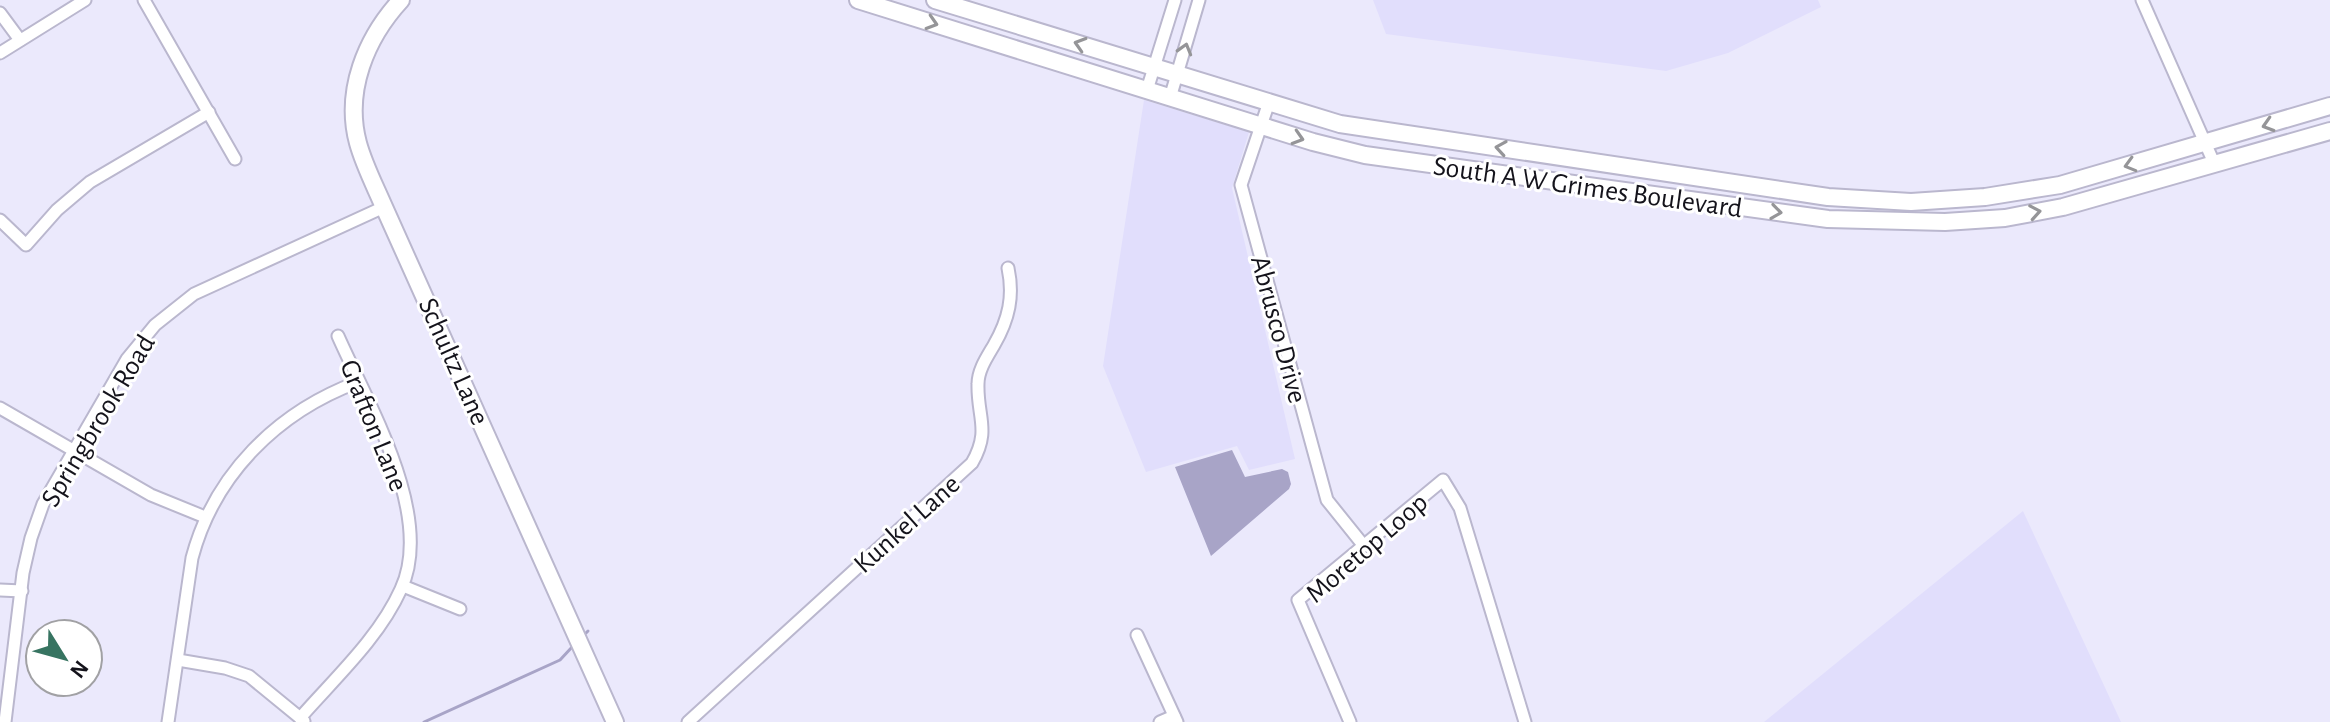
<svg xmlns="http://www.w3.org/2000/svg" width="2330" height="722" font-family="'Alegreya Sans',sans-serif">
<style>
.built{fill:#e1defc}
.water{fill:#a8a4c7}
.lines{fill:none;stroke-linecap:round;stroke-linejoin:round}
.stream{stroke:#a8a4c7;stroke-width:3}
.street-casing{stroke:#bab7ce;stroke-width:15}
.secondary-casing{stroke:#bab7ce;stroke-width:20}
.street{stroke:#fff;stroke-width:11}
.secondary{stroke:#fff;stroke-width:16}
.oneway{stroke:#959598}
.labels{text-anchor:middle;stroke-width:6;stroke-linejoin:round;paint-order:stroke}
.street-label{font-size:28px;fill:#14131b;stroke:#fff}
</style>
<rect width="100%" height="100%" fill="#ebe9fc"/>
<g class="built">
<polygon points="1373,0 1818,0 1821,7 1728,53 1666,71 1386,34"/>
<polygon points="1144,100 1249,132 1232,188 1295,459 1249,470 1237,446 1146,472 1103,366"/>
<polygon points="2023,511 2121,722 1764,722"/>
</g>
<polygon class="water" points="1232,450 1245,477 1282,469 1288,472 1291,484 1289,489 1211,556 1175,467"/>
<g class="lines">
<g class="stream">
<polyline points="586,633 588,631"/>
<polyline points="424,722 560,660 573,646"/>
</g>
<defs>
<g id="street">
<polyline points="144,0 235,159"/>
<polyline points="2142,0 2214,163"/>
<polyline points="0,13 20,40"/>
<polyline points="0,53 85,0"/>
<polyline points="1147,90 1175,0"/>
<polyline points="1170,98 1199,0"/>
<polyline points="1269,102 1241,185 1327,500 1364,546"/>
<polyline points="0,220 26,245 57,210 90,182 209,112"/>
<polyline points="0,408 151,495 205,517"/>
<polyline points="403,586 460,609"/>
<polyline points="0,590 22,591"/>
<polyline points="1137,635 1177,722"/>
<polyline points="178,660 225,668 249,676 304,721"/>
<path d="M 300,718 C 335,678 379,638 401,589 C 435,516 368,404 338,336"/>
<polyline points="5,722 23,573 31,538 43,504 127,359 155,325 194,294 384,207"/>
<path d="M 168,722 L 192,558 C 214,475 277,412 358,382"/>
<path d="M 688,722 L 972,463 C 991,430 977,417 978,384 C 978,370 987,357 994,345 C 1009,319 1014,296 1008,268"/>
<polyline points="1160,722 1174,716"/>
<polyline points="1350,722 1298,600 1443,480 1460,508 1525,722"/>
</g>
<g id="secondary">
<path d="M 401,0 C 366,38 344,91 358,143 C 364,165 375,186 384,207 L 615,722"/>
<polyline points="858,0 1313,142 1365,155 1828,219 1945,222 2005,218 2063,207 2330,131"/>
<polyline points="935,0 1340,124 1828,197 1911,202 1985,197 2060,185 2330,106"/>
</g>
</defs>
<use href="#street" class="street-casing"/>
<use href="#secondary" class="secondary-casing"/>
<use href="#street" class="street"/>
<use href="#secondary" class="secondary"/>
</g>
<defs><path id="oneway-chevron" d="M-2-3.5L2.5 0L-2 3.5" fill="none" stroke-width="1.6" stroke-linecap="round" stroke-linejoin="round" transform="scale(2)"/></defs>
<g class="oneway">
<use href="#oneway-chevron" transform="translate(932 23) rotate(17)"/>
<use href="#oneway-chevron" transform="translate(1080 44) rotate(-163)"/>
<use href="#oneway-chevron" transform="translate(1185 49) rotate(-74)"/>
<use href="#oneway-chevron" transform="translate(2268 125) rotate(163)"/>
<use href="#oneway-chevron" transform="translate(1298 138) rotate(17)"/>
<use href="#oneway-chevron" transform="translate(1501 148) rotate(-171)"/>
<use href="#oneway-chevron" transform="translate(2130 165) rotate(164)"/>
<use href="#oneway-chevron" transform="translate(1776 212) rotate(8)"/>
<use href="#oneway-chevron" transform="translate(2035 212) rotate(-10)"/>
</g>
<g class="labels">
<g class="street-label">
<text transform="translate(1588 186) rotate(8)" y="10">South A W Grimes Boulevard</text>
<text transform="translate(1280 329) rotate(75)" y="10">Abrusco Drive</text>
<text transform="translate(455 361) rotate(66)" y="10">Schultz Lane</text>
<text transform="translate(97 420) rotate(-59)" y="10">Springbrook Road</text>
<text transform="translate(375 425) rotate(68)" y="10">Grafton Lane</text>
<text transform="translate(906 523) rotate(-42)" y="10">Kunkel Lane</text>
<text transform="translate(1366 547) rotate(-41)" y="10">Moretop Loop</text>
</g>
</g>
<g transform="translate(64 658) rotate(127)"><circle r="38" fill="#ffffff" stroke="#a1a1a4" stroke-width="2"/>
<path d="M0-6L14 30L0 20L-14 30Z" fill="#377461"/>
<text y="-12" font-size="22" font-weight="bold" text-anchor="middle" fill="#14131b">N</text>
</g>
</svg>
